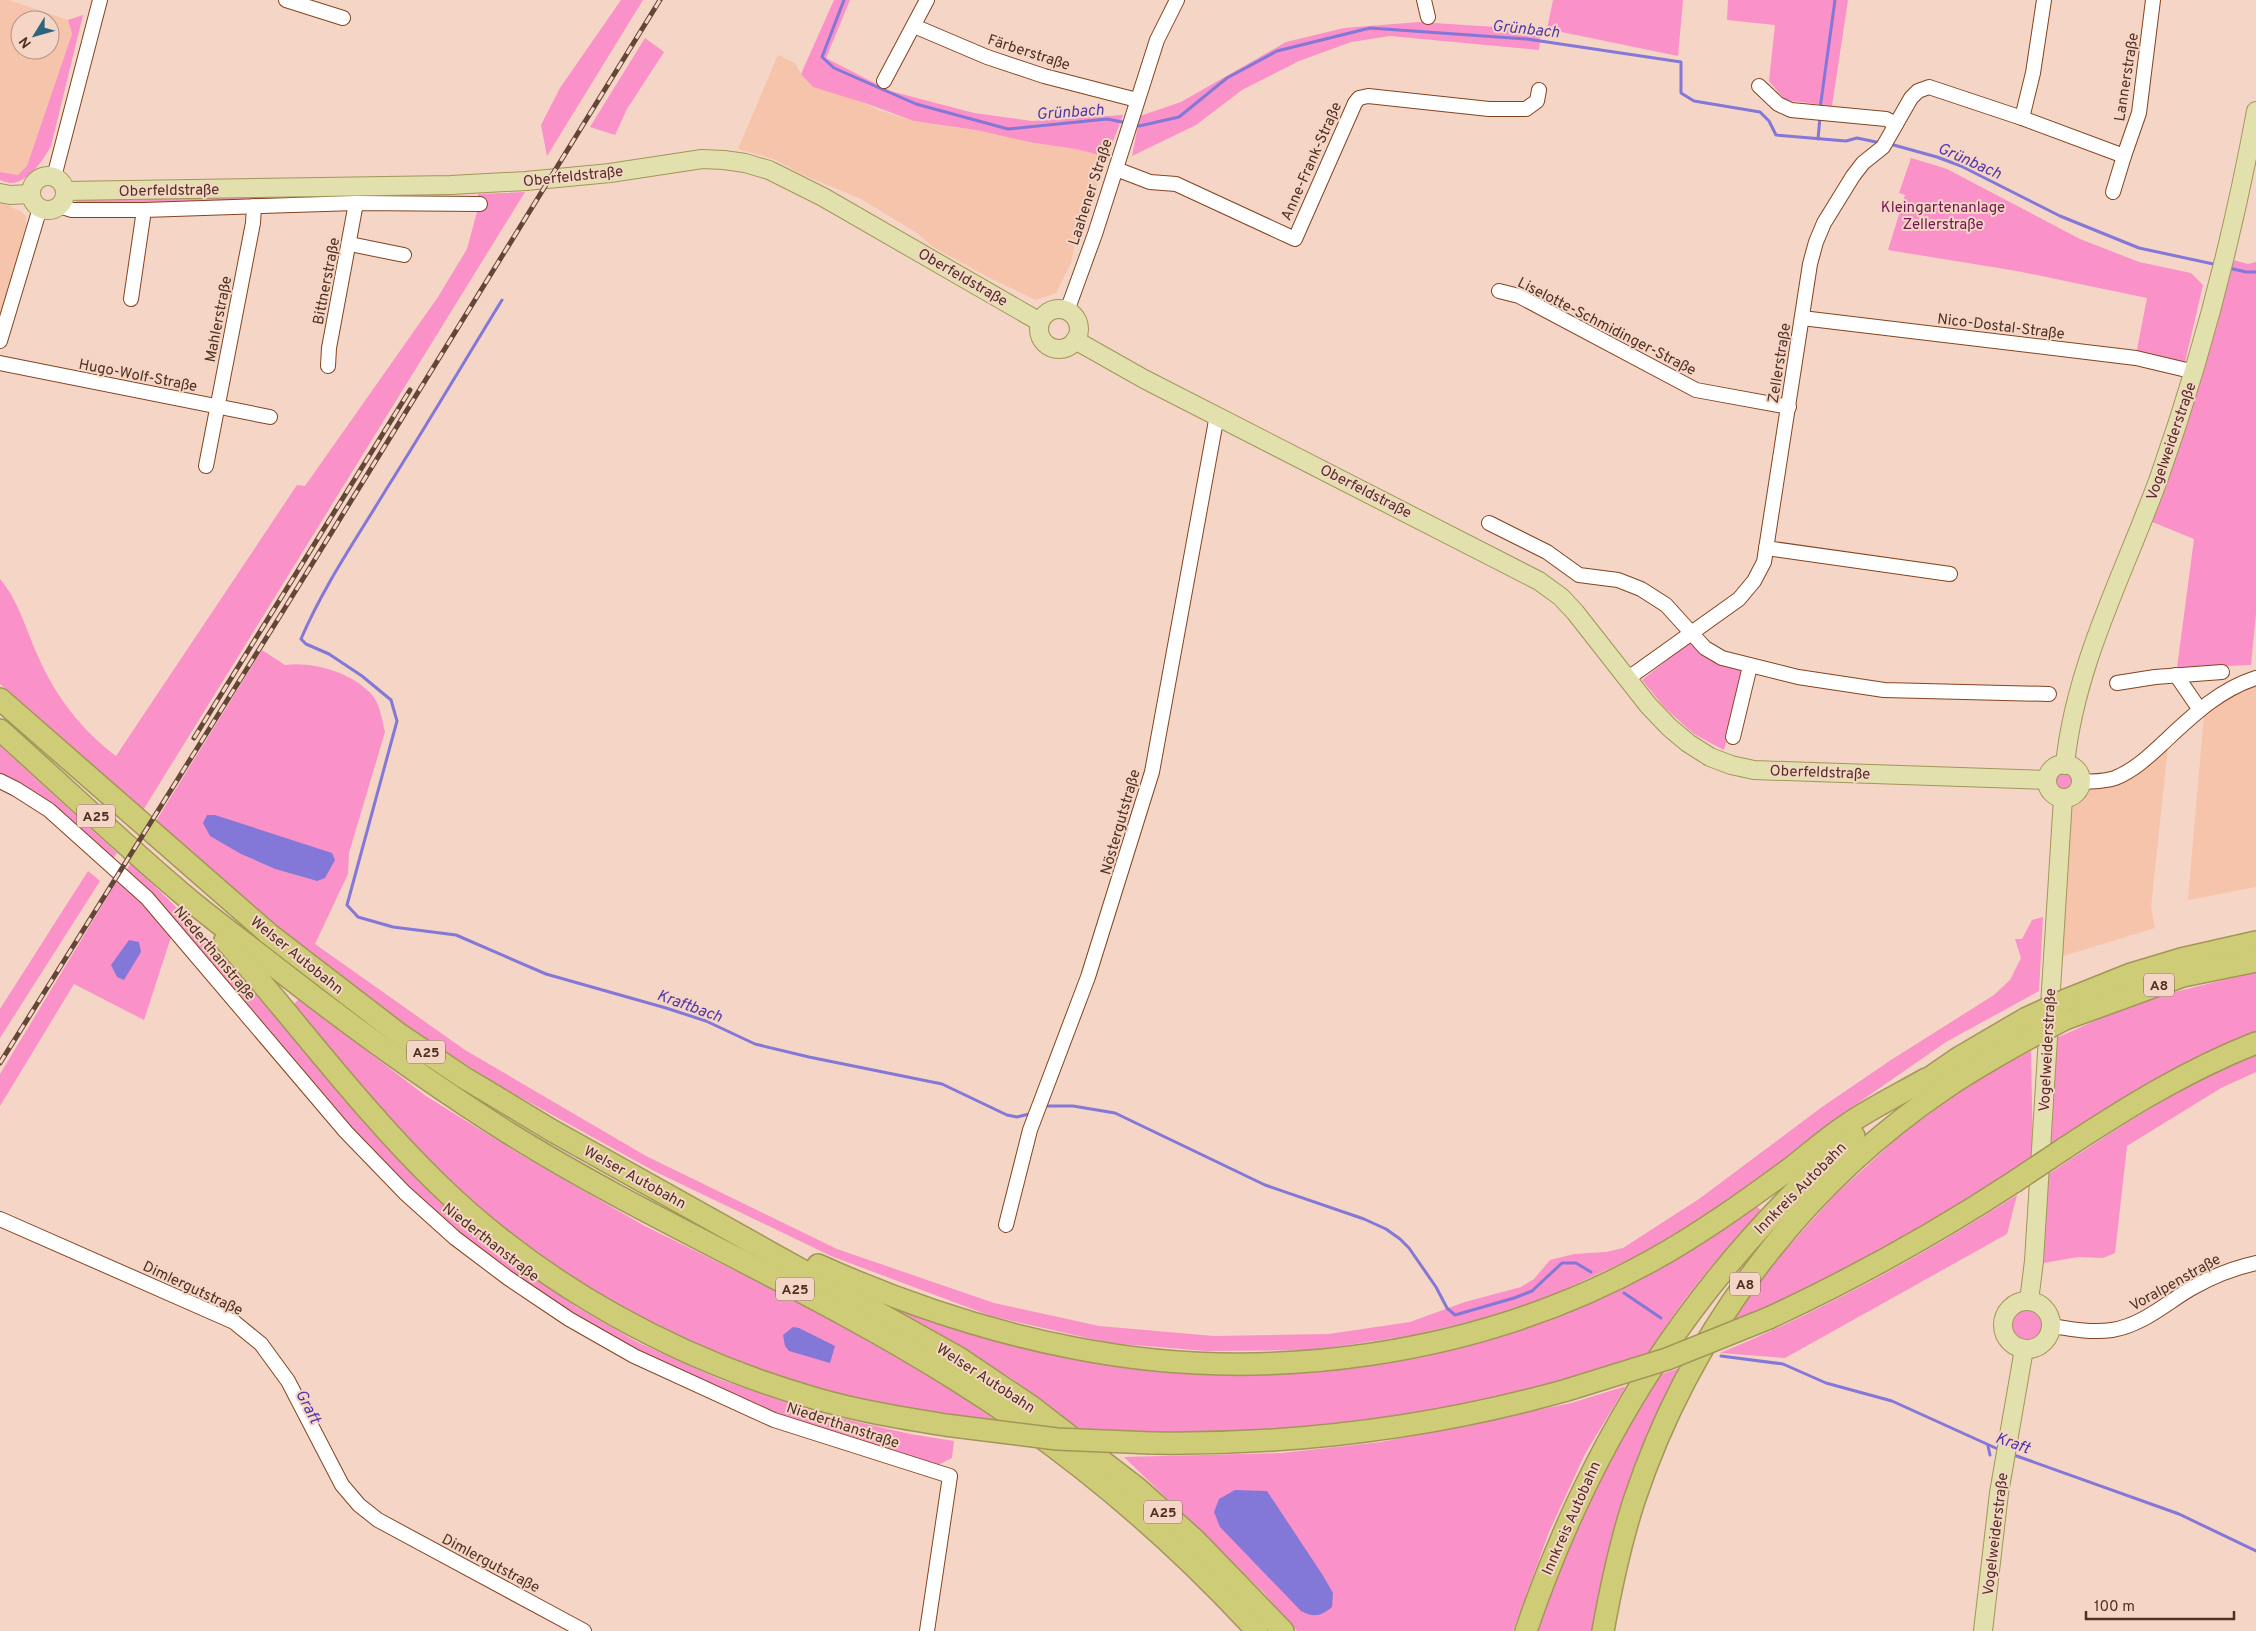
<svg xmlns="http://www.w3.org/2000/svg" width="2256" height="1631" font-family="Overpass,sans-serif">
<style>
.built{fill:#f6c4ab;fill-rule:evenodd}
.green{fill:#fa91c9;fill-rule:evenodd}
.water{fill:#8377d8}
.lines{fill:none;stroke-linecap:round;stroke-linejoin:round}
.stream{stroke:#8377d8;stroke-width:3}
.minor-casing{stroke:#84441f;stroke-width:16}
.major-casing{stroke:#a29659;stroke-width:20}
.highway-casing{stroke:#a29659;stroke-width:24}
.minor{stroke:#fff;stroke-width:14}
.major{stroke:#e2e0ad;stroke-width:18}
.highway{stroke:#cecc76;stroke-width:21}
.rail-casing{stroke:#644636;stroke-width:5}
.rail{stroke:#f4d5c6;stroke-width:3;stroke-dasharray:9;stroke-linecap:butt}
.highway-bridge-casing{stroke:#a29659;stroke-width:24;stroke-linecap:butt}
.highway-bridge{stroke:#cecc76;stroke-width:21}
.labels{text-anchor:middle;stroke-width:4;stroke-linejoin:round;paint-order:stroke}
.shield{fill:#f4d5c6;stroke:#816353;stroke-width:1}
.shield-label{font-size:14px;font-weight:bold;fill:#503222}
.street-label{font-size:15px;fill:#503222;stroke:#f4d5c6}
.park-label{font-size:15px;fill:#721650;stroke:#f4d5c6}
.water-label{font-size:16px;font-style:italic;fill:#5237aa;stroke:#f4d5c6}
</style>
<rect width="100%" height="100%" fill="#f4d5c6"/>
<g class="built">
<path d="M 0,0 L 9,0 L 68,20 L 72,34 L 27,167 L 18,175 L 0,172 ZM 20,20 L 50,20 L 50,50 L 20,50 Z"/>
<polygon points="778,55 795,63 801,74 879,110 914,121 976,130 1034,143 1076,149 1107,157 1091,202 1079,223 1071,263 1056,293 1036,300 988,277 933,247 917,233 861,199 801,174 774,159 738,149"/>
<polygon points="0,202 22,212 26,217 26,225 0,316"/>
<polygon points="2256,683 2256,887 2188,900 2204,715 2228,696"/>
<polygon points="2168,746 2151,907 2155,928 2060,957 2069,819 2076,799 2087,790 2119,783"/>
</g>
<g class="green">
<polygon points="621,0 643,0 547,156 541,125 560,88"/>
<polygon points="834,0 850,0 826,58 890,91 974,113 1032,121 1123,115 1107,157 1076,149 1034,143 976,130 914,121 868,104 813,87 801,74"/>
<polygon points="1553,0 1683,0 1678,56 1547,29"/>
<polygon points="1728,0 1848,0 1832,106 1785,100 1769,81 1775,25 1727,20"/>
<path d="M 83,15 L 51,146 C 43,160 30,181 12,183 C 8,183 3,181 0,180 L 0,172 L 18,175 L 27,166 L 72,34 L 68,20 Z"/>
<polygon points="1419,22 1541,30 1539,50 1390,36 1351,42 1299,61 1242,90 1196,125 1132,156 1140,116 1181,102 1286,42 1344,28"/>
<polygon points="645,38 664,52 627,109 615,135 590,127"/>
<polygon points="1911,158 1947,169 2080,239 2139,262 2191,273 2203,285 2182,375 2134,365 2147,298 2017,271 1888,250 1905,195 1899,193"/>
<polygon points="362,190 361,197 76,206 76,199"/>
<path d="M 525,192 L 142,812 L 0,684 L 0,579 C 18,600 26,629 37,654 C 54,694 81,730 116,756 L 297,485 L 305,486 L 438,297 L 467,249 L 478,208 L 478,194 Z"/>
<polygon points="2230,259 2248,264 2256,262 2256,613 2251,665 2177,668 2194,539 2150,521"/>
<path d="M 1690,642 C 1707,658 1723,665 1745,672 L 1724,750 L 1694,734 L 1665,708 L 1642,680 Z"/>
<path d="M 262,650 L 285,665 C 313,661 354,673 373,696 C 380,705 382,720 385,732 L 349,853 L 348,874 L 315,944 L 465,1050 L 646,1156 L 837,1249 L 994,1303 L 1099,1326 L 1214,1336 L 1329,1334 L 1410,1322 L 1465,1302 L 1521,1287 L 1534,1279 L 1550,1260 L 1574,1254 L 1606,1252 L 1623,1248 L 1699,1199 L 1822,1107 L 1891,1060 L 1994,995 L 2010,980 L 2021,958 L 2015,939 L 2022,939 L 2032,920 L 2043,917 L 2039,991 L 1946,1042 L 1848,1110 L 1779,1164 L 1708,1213 L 1641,1254 L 1548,1297 L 1480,1319 L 1413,1335 L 1316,1350 L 1206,1351 L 1109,1343 L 991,1316 L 831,1256 L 654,1171 L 498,1085 L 417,1033 L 306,953 L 156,821 ZM 241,854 L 317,881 L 275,869 Z"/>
<polygon points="0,746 117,853 113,859 0,776"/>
<circle cx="2063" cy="780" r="9"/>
<polygon points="131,863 219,949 294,1035 374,1133 449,1210 528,1273 578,1308 637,1342 721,1380 819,1413 910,1434 954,1441 952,1458 936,1466 771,1413 614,1341 554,1307 443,1225 356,1135 125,872"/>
<polygon points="88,871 100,881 0,1038 0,1009"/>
<polygon points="120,876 172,934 144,1020 74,984 0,1106 0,1074"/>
<polygon points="2256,972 2256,1033 2048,1148 2054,1039 2142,1000"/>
<polygon points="299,999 426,1096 521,1155 643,1225 814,1310 937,1381 1001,1424 877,1406 791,1382 696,1347 603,1300 512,1236 454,1189 381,1113 293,1005"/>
<polygon points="2031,1051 2033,1158 1938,1220 1848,1271 1732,1322 1771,1266 1836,1194 1903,1133 1983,1076"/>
<path d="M 2256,1054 L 2256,1072 L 2221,1088 L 2127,1146 L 2115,1253 L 2103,1258 L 2078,1257 L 2038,1264 L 2044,1177 C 2114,1131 2178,1087 2256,1054 Z"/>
<path d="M 2017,1195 L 2007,1234 L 1785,1358 L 1720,1353 C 1824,1310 1922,1256 2017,1195 Z"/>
<path d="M 1756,1206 L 1761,1210 C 1719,1256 1679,1301 1648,1355 L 1564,1381 L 1458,1407 L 1360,1424 L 1254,1433 L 1084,1432 L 1011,1378 L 887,1305 L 1171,1370 L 1495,1335 Z"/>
<circle cx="2027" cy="1324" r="18"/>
<polygon points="1683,1367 1642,1448 1611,1541 1594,1631 1535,1631 1582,1508 1653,1377"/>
<polygon points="1626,1386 1585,1454 1549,1532 1513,1631 1297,1631 1263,1592 1124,1457 1282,1453 1381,1442 1571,1403"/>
</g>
<g class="water">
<polygon points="207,815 215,815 332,853 335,860 325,878 317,881 275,869 241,854 210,836 203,823"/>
<polygon points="129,940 139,942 141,952 124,980 117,977 111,965"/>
<polygon points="793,1327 799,1328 835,1346 830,1363 789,1351 785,1346 783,1335"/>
<path d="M 1235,1490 L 1267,1491 L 1322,1574 L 1333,1593 L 1332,1607 C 1321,1616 1314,1618 1301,1611 L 1220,1527 L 1214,1512 L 1219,1499 Z"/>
</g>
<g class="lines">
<g class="stream">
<polyline points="844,0 822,57 834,68 916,104 1008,129 1107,119 1127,123"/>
<polyline points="1820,109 1835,0"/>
<polyline points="1133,125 1139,126 1179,117 1227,78 1277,51 1370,28 1527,39 1681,62 1681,93 1694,101 1760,112 1769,121 1776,135 1846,141 1857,138 1881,143"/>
<polyline points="1818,139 1820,117"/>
<polyline points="1890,144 1937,157 1961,166 2060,216 2139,248 2218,265"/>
<polyline points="2229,268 2246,272 2256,272"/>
<path d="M 502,300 C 464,362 426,426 387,488 C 357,538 324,585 301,639 L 306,644 L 329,654 L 362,676 L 391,700 L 397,721 L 347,905 L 358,917 L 393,927 L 456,935 L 546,974 L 666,1008 L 706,1021 L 755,1044 L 809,1057 L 942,1084 L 1007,1115 L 1017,1117 L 1029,1114"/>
<polyline points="1044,1106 1073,1106 1115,1113 1265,1185 1364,1219 1386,1229 1400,1239 1409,1248 1436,1287 1447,1308 1455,1315 1514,1298 1532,1291 1562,1263 1576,1263 1591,1272"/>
<polyline points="1624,1293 1661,1318"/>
<polyline points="1721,1356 1783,1364 1826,1383 1892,1401 2000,1450"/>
<polyline points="1988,1446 1990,1455"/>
<polyline points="2011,1454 2179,1514 2256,1551"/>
</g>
<defs>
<g id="minor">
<polyline points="286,0 343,18"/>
<polyline points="1424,0 1428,17"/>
<polyline points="914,26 987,57 1044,76 1137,100"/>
<polyline points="884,81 927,0"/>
<polyline points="1759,86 1778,104 1791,110 1886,119 1896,124"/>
<polyline points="2022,118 2124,156 2139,113 2153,0"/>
<polyline points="1116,169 1150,182 1176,184 1295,239 1355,103 1359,98 1368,96 1489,109 1526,109 1537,101 1539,90"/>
<polyline points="54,177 100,0"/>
<polyline points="2113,192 2124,156"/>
<polyline points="59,206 72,210 144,210 356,203 480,204"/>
<polyline points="350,244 404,255"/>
<polyline points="1499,291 1519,296 1696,390 1789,407"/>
<polyline points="131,299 144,210"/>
<polyline points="1067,311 1095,234 1157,40 1177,0"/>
<polyline points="1802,318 2136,358 2195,372"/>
<polyline points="0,341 40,208"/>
<polyline points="0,363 270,417"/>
<polyline points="328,366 329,348 356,203"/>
<polyline points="206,466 253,223 254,206"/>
<polyline points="1489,523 1547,552 1579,575 1618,580 1641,589 1666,605 1705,648 1722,658 1798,677 1884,690 2049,694"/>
<polyline points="1766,548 1950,574"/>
<polyline points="2176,675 2200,710"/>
<polyline points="1627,679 1739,599 1754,581 1764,562 1810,264 1816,242 1824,223 1853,176 1863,163 1883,147 1911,98 1918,91 1929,87 2022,118 2033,73 2044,0"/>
<polyline points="2117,683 2155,677 2222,672"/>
<polyline points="1733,737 1750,666"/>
<polyline points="0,781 16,789 49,810 147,898 346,1132 405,1193 455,1238 508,1278 569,1319 634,1356 774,1420 950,1476 927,1631"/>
<path d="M 2081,782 C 2092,781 2104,782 2115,778 C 2133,771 2148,757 2162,744 C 2190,718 2218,690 2256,678"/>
<polyline points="0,1219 234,1322 261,1344 288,1381 342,1485 359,1505 378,1520 584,1631"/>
<polyline points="1006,1225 1030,1130 1088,977 1152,772 1217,415"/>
<path d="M 2051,1326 C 2070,1329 2092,1333 2112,1330 C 2143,1325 2166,1303 2192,1288 C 2213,1276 2233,1268 2256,1263"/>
</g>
<g id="major">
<circle cx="48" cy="193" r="17"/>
<polyline points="65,191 451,185 526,181 610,173 702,159 724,160 745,163 769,170 823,197 1040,322"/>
<polyline points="0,193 10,195 31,194"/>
<circle cx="1059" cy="329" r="20"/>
<polyline points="1075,340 1144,379 1539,581 1561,597 1575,612 1648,705 1669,727 1688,743 1710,757 1731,765 1754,770 2047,780"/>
<circle cx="2064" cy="781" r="17"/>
<path d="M 2065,765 C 2075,663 2126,570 2160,475 C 2202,356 2233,236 2256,111"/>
<polyline points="2029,1301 2034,1261 2063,798"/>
<circle cx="2027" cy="1325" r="24"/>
<polyline points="1983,1631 1999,1493 2024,1349"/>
</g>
<g id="highway">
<polyline points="0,699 269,934 399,1034 463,1077 551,1130 959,1358 1032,1407 1137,1488 1195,1540 1283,1631"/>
<path d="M 0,730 C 64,787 126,847 192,902 C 220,925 250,947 278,969 C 352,1027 428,1082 507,1132 C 653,1223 813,1289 958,1381 C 1068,1450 1169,1535 1257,1631"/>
<path d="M 225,940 C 296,1021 361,1109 438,1184 C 543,1286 676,1359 817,1399 C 859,1411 902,1418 945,1425"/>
<polyline points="2066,1000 2131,974 2181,959 2256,942"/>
<polyline points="2065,1019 2183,976 2256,961"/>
<polyline points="1915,1088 1960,1057 2025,1019"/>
<path d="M 2065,1148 C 2126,1108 2187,1070 2256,1043"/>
<path d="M 818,1265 C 900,1302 986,1331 1074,1348 C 1266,1386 1479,1356 1651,1261 C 1700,1234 1746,1201 1791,1168 C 1810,1153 1828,1137 1848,1124 C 1873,1107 1900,1094 1926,1079"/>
<path d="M 1769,1318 C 1855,1278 1936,1233 2014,1182"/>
<path d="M 1151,1443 C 1292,1445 1432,1428 1567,1390"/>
<path d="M 1526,1631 C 1593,1434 1697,1274 1854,1136"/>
<path d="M 1603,1631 C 1611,1587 1620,1544 1634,1501 C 1689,1335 1799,1187 1944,1089 C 1971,1070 2000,1054 2029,1038"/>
</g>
</defs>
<use href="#minor" class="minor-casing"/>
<use href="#major" class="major-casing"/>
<use href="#highway" class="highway-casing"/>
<use href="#minor" class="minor"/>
<use href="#major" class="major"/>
<use href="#highway" class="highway"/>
<defs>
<g id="rail">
<polyline points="194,738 410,390"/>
<polyline points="0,1063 280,616 660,0"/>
</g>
</defs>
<use href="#rail" class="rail-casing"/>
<use href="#rail" class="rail"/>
<defs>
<g id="highway-bridge">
<polyline points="2025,1019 2066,1000"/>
<polyline points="2029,1038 2065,1019"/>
<polyline points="2014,1182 2065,1148"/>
<polyline points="1567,1390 1667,1359 1769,1318"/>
<polyline points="945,1425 1057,1439 1151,1443"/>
</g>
</defs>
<use href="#highway-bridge" class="highway-bridge-casing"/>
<use href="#highway-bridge" class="highway-bridge"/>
</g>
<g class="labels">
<g class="shield">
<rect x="77" y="804.5" width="38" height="23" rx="4"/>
<rect x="2144" y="973.5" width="30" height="23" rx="4"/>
<rect x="407" y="1040.5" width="38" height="23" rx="4"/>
<rect x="1730" y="1272.5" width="30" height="23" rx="4"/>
<rect x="776" y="1277.5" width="38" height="23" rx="4"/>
<rect x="1144" y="1500.5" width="38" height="23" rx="4"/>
</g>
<g class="shield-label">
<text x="96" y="821">A25</text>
<text x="2159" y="990">A8</text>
<text x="426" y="1057">A25</text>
<text x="1745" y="1289">A8</text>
<text x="795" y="1294">A25</text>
<text x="1163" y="1517">A25</text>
</g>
<g class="street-label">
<text transform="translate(1029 52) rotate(18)" y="5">Färberstraße</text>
<text transform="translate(2126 77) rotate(-81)" y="5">Lannerstraße</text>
<text transform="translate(1311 161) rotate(-66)" y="5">Anne-Frank-Straße</text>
<text transform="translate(573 176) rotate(-6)" y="5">Oberfeldstraße</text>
<text transform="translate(169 190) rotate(-1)" y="5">Oberfeldstraße</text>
<text transform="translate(1090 192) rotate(-72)" y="5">Laahener Straße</text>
<text transform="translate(963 277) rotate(30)" y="5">Oberfeldstraße</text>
<text transform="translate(326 281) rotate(-79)" y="5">Bittnerstraße</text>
<text transform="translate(218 319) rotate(-79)" y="5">Mahlerstraße</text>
<text transform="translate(1607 326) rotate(27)" y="5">Liselotte-Schmidinger-Straße</text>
<text transform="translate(2001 326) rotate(7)" y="5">Nico-Dostal-Straße</text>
<text transform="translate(1779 363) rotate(-81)" y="5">Zellerstraße</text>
<text transform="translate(138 375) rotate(11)" y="5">Hugo-Wolf-Straße</text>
<text transform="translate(2171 441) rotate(-71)" y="5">Vogelweiderstraße</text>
<text transform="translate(1366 491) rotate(27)" y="5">Oberfeldstraße</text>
<text transform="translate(1820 772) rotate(2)" y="5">Oberfeldstraße</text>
<text transform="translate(1120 822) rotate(-74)" y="5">Nöstergutstraße</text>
<text transform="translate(215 953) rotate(50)" y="5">Niederthanstraße</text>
<text transform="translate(297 955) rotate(39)" y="5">Welser Autobahn</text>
<text transform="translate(2047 1050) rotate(-87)" y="5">Vogelweiderstraße</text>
<text transform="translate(635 1177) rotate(29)" y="5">Welser Autobahn</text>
<text transform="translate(1800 1188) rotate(-45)" y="5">Innkreis Autobahn</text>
<text transform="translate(491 1242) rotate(38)" y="5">Niederthanstraße</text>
<text transform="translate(2175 1282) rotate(-29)" y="5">Voralpenstraße</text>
<text transform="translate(193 1288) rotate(25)" y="5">Dimlergutstraße</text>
<text transform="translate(986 1378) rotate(33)" y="5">Welser Autobahn</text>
<text transform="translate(843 1425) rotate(18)" y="5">Niederthanstraße</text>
<text transform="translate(1571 1518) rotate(-66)" y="5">Innkreis Autobahn</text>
<text transform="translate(1995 1534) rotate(-83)" y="5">Vogelweiderstraße</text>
<text transform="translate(491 1563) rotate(28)" y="5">Dimlergutstraße</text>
</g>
<g class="park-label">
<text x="1943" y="212">Kleingartenanlage<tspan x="1943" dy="17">Zellerstraße</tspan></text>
</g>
<g class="water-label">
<text transform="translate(1526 28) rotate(6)" y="6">Grünbach</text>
<text transform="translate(1070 111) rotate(-4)" y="6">Grünbach</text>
<text transform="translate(1970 160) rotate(24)" y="6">Grünbach</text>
<text transform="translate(690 1005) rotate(20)" y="6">Kraftbach</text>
<text transform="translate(309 1406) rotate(63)" y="6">Graft</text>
<text transform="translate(2013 1442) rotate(20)" y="6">Kraft</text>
</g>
</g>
<g transform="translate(35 35) rotate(233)"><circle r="24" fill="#f4d5c6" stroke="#b29484"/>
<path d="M0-4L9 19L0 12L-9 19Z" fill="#2b667e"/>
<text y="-8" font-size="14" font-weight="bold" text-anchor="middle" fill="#503222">N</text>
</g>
<path d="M2086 1611v8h148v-8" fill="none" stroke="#503222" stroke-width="2.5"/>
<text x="2094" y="1611" font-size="15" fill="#503222" stroke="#f4d5c6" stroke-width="4" paint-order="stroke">100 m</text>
</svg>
